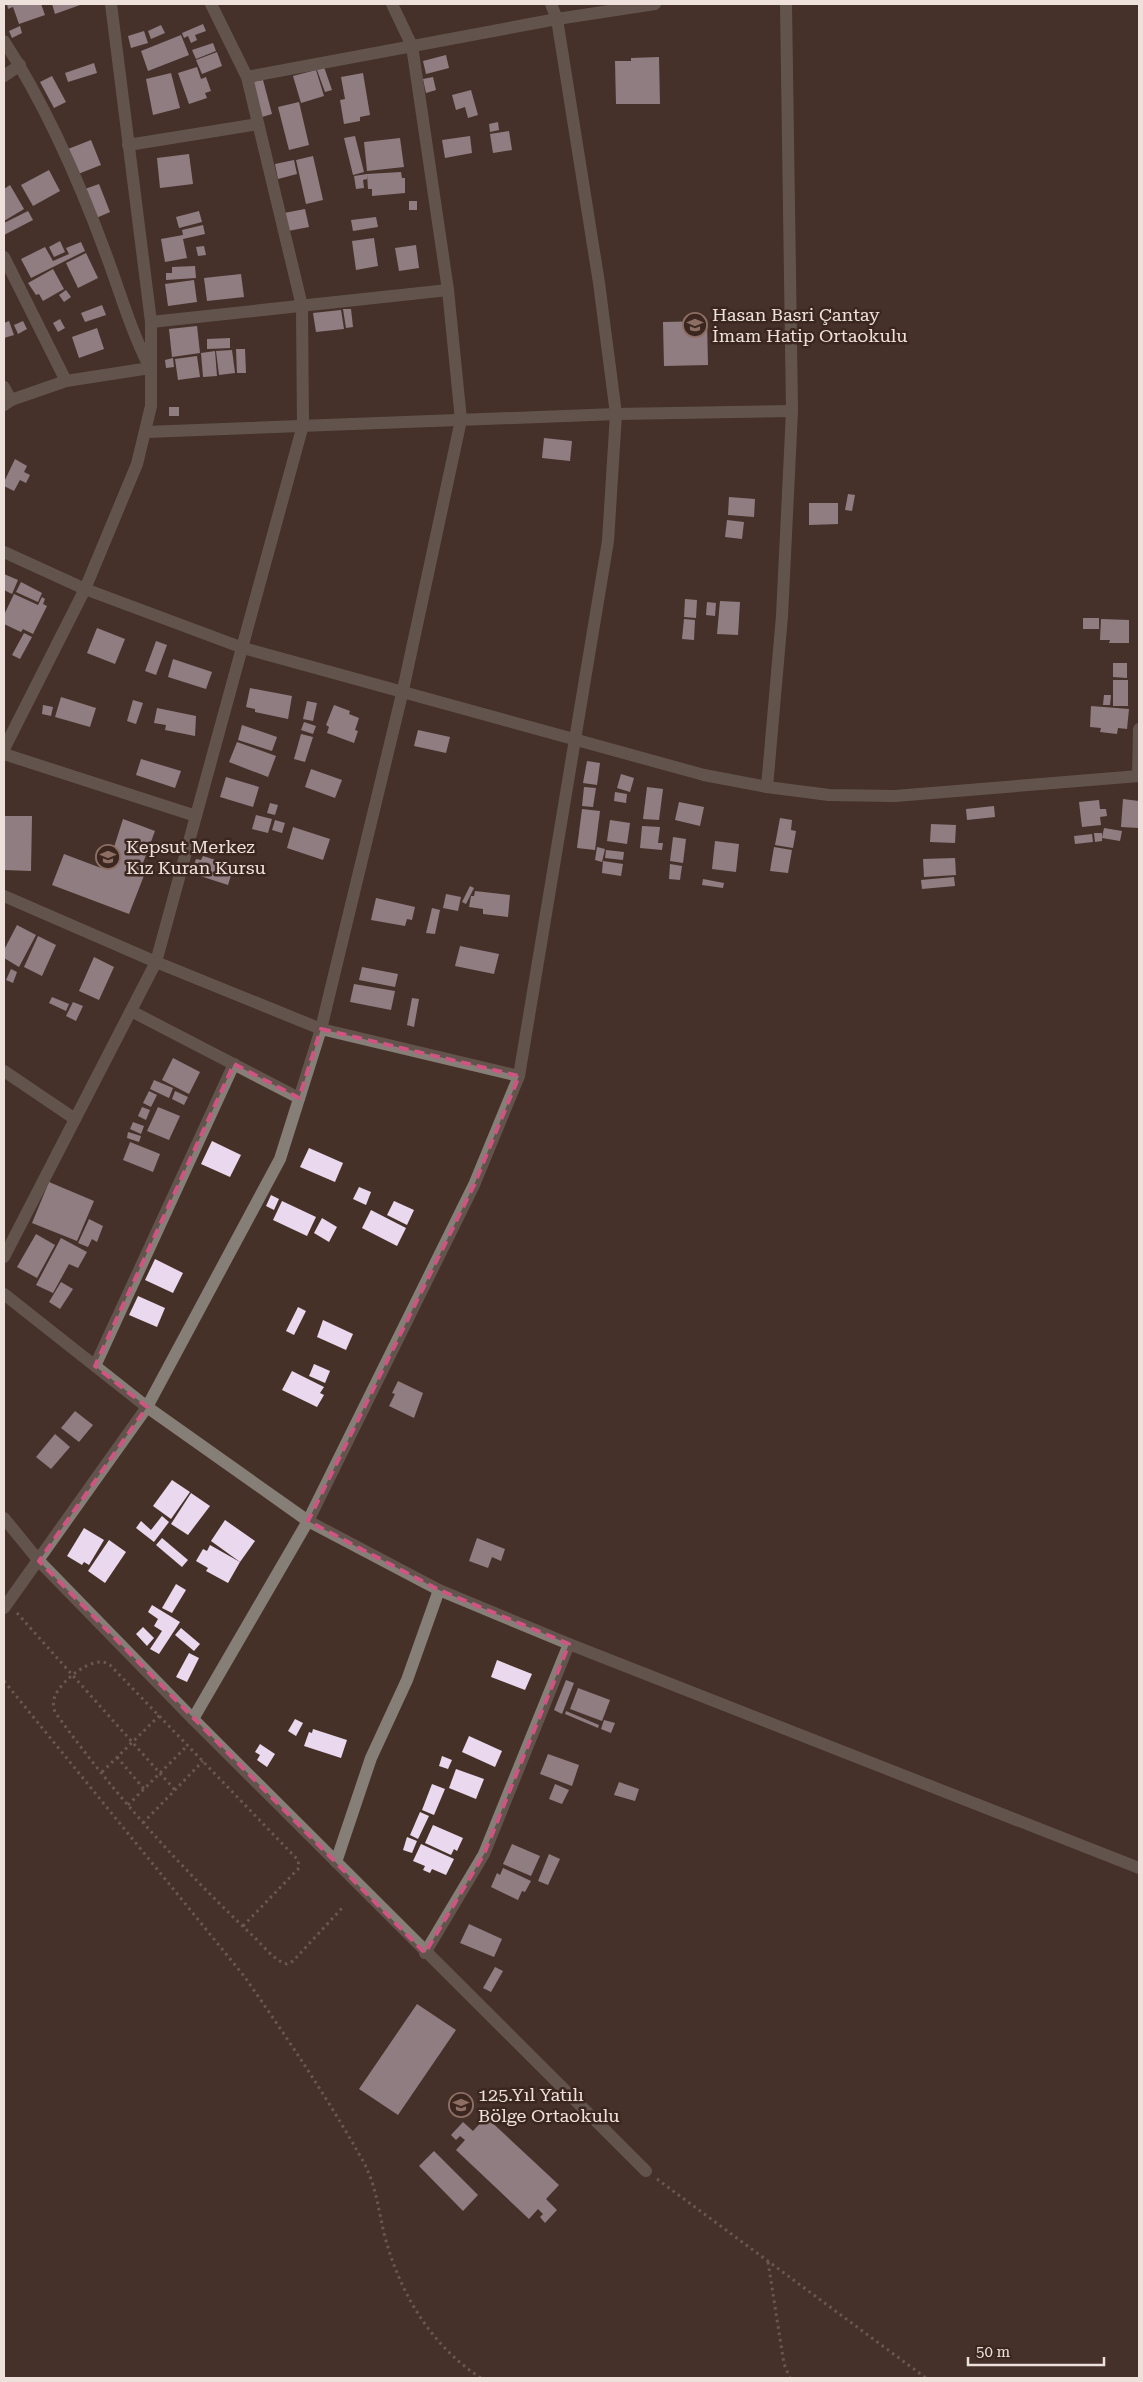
<svg xmlns="http://www.w3.org/2000/svg" width="1143" height="2382" font-family="'Roboto Serif',serif">
<style>
.building{fill:#ead9ee}
.lines{fill:none;stroke-linecap:round;stroke-linejoin:round}
.path{stroke:#978680;stroke-width:3;stroke-dasharray:2.5 4;stroke-linecap:butt}
.minor{stroke:#867f77;stroke-width:12}
.marked{fill:none;stroke:#cf5482;stroke-width:4;stroke-dasharray:10 6;stroke-linejoin:round}
.labels{text-anchor:middle;stroke-width:5;stroke-linejoin:round;paint-order:stroke}
.poi-label{font-size:18px;fill:#eee1dc;stroke:#3b2720;text-anchor:start}
</style>
<rect width="100%" height="100%" fill="#463129"/>
<g class="building">
<polygon points="7,4 41,4 45,15 19,24 13,7 8,9"/>
<polygon points="52,4 80,4 80,5 55,14"/>
<polygon points="203,24 206,31 195,35 197,40 191,43 188,36 184,38 182,33"/>
<polygon points="161,25 165,33 151,39 148,31"/>
<polygon points="20,26 22,33 12,38 9,31"/>
<polygon points="144,31 148,43 131,48 128,36"/>
<polygon points="181,35 189,55 148,71 141,51"/>
<polygon points="213,43 216,51 196,59 192,50"/>
<polygon points="217,52 222,66 202,74 196,60"/>
<polygon points="446,55 449,68 426,74 423,61"/>
<polygon points="659,57 660,104 616,104 615,61 631,61 631,58"/>
<polygon points="94,63 97,73 68,82 65,73"/>
<polygon points="197,67 201,79 206,77 211,91 205,93 207,98 189,104 178,73"/>
<polygon points="324,67 332,90 325,92 317,70"/>
<polygon points="316,70 324,96 301,103 293,76"/>
<polygon points="171,73 180,108 153,115 146,79"/>
<polygon points="363,73 370,115 360,117 360,121 344,124 340,100 345,99 341,77"/>
<polygon points="52,76 66,102 54,108 40,82"/>
<polygon points="433,77 436,90 426,93 423,79"/>
<polygon points="263,80 272,114 262,117 253,82"/>
<polygon points="471,90 478,115 468,118 465,107 456,110 452,95"/>
<polygon points="299,102 309,145 289,150 278,107"/>
<polygon points="498,122 499,130 490,132 489,124"/>
<polygon points="509,131 512,150 493,153 490,134"/>
<polygon points="355,136 364,172 353,175 344,138"/>
<polygon points="470,136 472,153 445,158 442,140"/>
<polygon points="400,138 404,167 367,171 364,142"/>
<polygon points="91,140 101,165 78,174 68,149"/>
<polygon points="189,154 193,184 160,188 157,158"/>
<polygon points="313,156 323,200 306,204 296,160"/>
<polygon points="294,160 297,174 278,179 275,164"/>
<polygon points="49,170 60,191 33,206 21,185"/>
<polygon points="401,172 402,178 405,178 405,193 372,196 372,189 368,189 367,174"/>
<polygon points="367,174 367,179 363,180 364,188 356,189 354,176"/>
<polygon points="99,184 110,212 94,219 82,190"/>
<polygon points="10,185 24,209 4,221 4,189"/>
<rect x="409" y="201" width="8" height="9"/>
<polygon points="305,209 309,227 288,231 284,213"/>
<polygon points="28,211 33,220 4,235 4,223"/>
<polygon points="199,211 202,222 179,228 176,217"/>
<polygon points="376,217 378,227 353,231 351,220"/>
<polygon points="203,225 205,234 183,239 187,258 165,262 161,239 183,235 182,230"/>
<polygon points="374,238 378,266 356,270 352,241"/>
<polygon points="60,241 65,252 54,257 49,247"/>
<polygon points="81,242 85,251 31,278 21,259 45,247 53,261 69,254 66,248"/>
<polygon points="416,245 419,268 399,271 395,248"/>
<polygon points="204,246 206,255 198,256 196,247"/>
<polygon points="86,253 98,278 78,288 66,263"/>
<polygon points="195,266 196,278 166,280 166,273 172,273 172,267"/>
<polygon points="53,269 64,289 43,301 39,294 36,295 28,283"/>
<polygon points="241,274 244,297 207,301 204,278"/>
<polygon points="194,280 197,302 168,306 165,284"/>
<polygon points="66,290 71,297 64,302 59,295"/>
<polygon points="102,305 106,315 85,322 81,313"/>
<polygon points="343,309 351,309 353,327 346,328"/>
<polygon points="341,310 344,329 316,332 313,313"/>
<polygon points="60,319 65,328 58,332 53,323"/>
<polygon points="9,321 14,335 4,338 4,323"/>
<polygon points="23,321 27,329 18,334 14,325"/>
<polygon points="707,321 708,365 664,366 663,322"/>
<polygon points="197,326 200,353 172,357 169,329"/>
<polygon points="97,328 104,349 79,358 72,337"/>
<polygon points="230,338 230,348 207,349 207,339"/>
<polygon points="236,349 245,349 246,373 237,373"/>
<polygon points="232,350 235,373 219,375 216,351"/>
<polygon points="215,351 217,376 203,377 201,353"/>
<polygon points="197,356 200,377 178,380 175,359"/>
<polygon points="173,358 174,367 166,368 165,360"/>
<rect x="169" y="407" width="10" height="9"/>
<polygon points="544,438 572,441 570,461 542,458"/>
<polygon points="15,459 27,466 24,472 30,475 26,483 20,480 14,491 4,486 4,482"/>
<polygon points="848,494 855,495 852,511 845,510"/>
<polygon points="729,497 755,499 754,517 728,515"/>
<polygon points="809,503 838,503 838,524 809,525"/>
<polygon points="727,520 744,522 742,539 725,537"/>
<polygon points="4,574 18,580 12,594 4,590"/>
<polygon points="21,582 42,593 38,602 16,592"/>
<polygon points="14,594 38,605 42,597 45,599 43,604 47,606 33,634 23,629 21,632 4,624 4,615"/>
<polygon points="685,599 697,600 696,618 684,617"/>
<polygon points="720,601 740,602 738,635 717,634"/>
<polygon points="707,602 716,603 715,616 706,615"/>
<rect x="1083" y="618" width="16" height="11"/>
<polygon points="684,619 695,620 694,640 682,639"/>
<polygon points="1101,619 1129,620 1129,643 1109,643 1110,640 1100,640"/>
<polygon points="97,628 125,639 115,664 87,653"/>
<polygon points="24,633 32,637 20,659 12,655"/>
<polygon points="156,641 167,645 156,675 145,671"/>
<polygon points="173,659 212,672 206,689 168,677"/>
<polygon points="1113,663 1127,663 1127,678 1113,677"/>
<rect x="1113" y="680" width="15" height="26"/>
<polygon points="250,688 292,696 288,719 255,712 255,709 246,707"/>
<polygon points="1104,695 1111,695 1110,705 1103,705"/>
<polygon points="61,697 96,708 90,727 55,717"/>
<polygon points="133,700 143,703 136,724 127,721"/>
<polygon points="307,701 317,703 313,721 303,719"/>
<polygon points="43,705 53,707 51,716 42,714"/>
<polygon points="334,705 350,711 349,714 359,718 355,730 358,731 354,743 327,733 329,727 326,725"/>
<polygon points="1091,706 1129,709 1127,729 1118,728 1117,734 1100,732 1101,728 1090,727"/>
<polygon points="157,708 196,716 195,736 165,730 166,725 154,723"/>
<polygon points="304,722 316,726 313,734 301,730"/>
<polygon points="242,725 277,737 272,751 238,740"/>
<polygon points="418,730 450,737 446,753 414,746"/>
<polygon points="301,734 313,737 305,762 294,759"/>
<polygon points="237,742 276,756 268,777 229,762"/>
<polygon points="141,759 181,771 175,788 136,775"/>
<polygon points="587,761 600,763 597,785 583,783"/>
<polygon points="311,769 342,780 335,798 305,787"/>
<polygon points="621,774 634,778 630,792 617,788"/>
<polygon points="226,777 259,787 253,807 220,797"/>
<polygon points="584,787 596,788 593,807 582,806"/>
<polygon points="647,787 663,789 659,820 643,819"/>
<polygon points="615,792 627,794 626,803 614,801"/>
<polygon points="1123,799 1139,801 1139,828 1121,827"/>
<polygon points="1099,800 1100,809 1106,809 1107,816 1100,817 1101,825 1082,827 1079,802"/>
<polygon points="679,802 704,807 700,826 675,820"/>
<polygon points="270,803 278,805 275,815 267,813"/>
<polygon points="994,806 995,817 967,820 966,809"/>
<polygon points="582,809 600,811 595,850 577,848"/>
<polygon points="256,815 272,819 268,833 252,829"/>
<polygon points="4,816 32,816 31,871 4,870"/>
<polygon points="780,818 792,820 791,830 796,831 793,848 775,845"/>
<polygon points="123,819 155,831 140,871 145,873 129,914 52,885 64,854 101,868 103,864 108,866"/>
<polygon points="275,820 285,823 282,833 272,830"/>
<polygon points="610,820 630,823 627,844 607,841"/>
<polygon points="931,824 956,825 955,843 930,842"/>
<polygon points="642,826 660,827 658,843 663,843 662,850 640,848"/>
<polygon points="293,827 330,839 323,860 287,848"/>
<polygon points="1104,828 1122,831 1120,841 1102,838"/>
<polygon points="1094,833 1102,833 1102,841 1095,842"/>
<polygon points="1092,834 1093,842 1075,844 1074,836"/>
<polygon points="673,837 686,839 683,863 670,861"/>
<polygon points="715,841 739,844 736,872 712,869"/>
<polygon points="597,847 605,849 602,862 595,860"/>
<polygon points="774,847 792,850 788,873 770,871"/>
<polygon points="606,850 624,852 623,860 605,858"/>
<polygon points="203,856 234,866 228,885 191,873 196,859 201,860"/>
<polygon points="955,858 956,875 924,877 923,859"/>
<polygon points="603,861 623,864 621,876 602,873"/>
<polygon points="670,864 682,866 680,880 669,879"/>
<polygon points="954,877 955,886 922,889 921,880"/>
<polygon points="703,879 724,883 723,888 702,885"/>
<polygon points="470,886 474,888 466,904 462,902"/>
<polygon points="475,891 510,895 508,917 483,914 483,909 469,907 471,896 474,896"/>
<polygon points="446,894 461,897 458,911 443,908"/>
<polygon points="376,898 415,907 412,920 407,919 405,926 371,920"/>
<polygon points="432,908 440,910 435,934 426,933"/>
<polygon points="17,925 36,935 19,967 4,958 4,950"/>
<polygon points="38,936 56,945 42,976 24,967"/>
<polygon points="460,946 499,954 494,974 455,966"/>
<polygon points="94,957 114,967 99,1000 79,991"/>
<polygon points="362,967 398,974 395,987 359,980"/>
<polygon points="11,969 17,972 13,983 6,980"/>
<polygon points="354,984 395,991 391,1010 350,1002"/>
<polygon points="52,997 69,1004 66,1011 49,1003"/>
<polygon points="412,998 419,999 414,1027 407,1025"/>
<polygon points="73,1002 83,1006 76,1021 66,1016"/>
<polygon points="173,1058 200,1072 189,1094 162,1080"/>
<polygon points="154,1080 173,1088 169,1098 150,1089"/>
<polygon points="149,1091 157,1095 151,1107 143,1103"/>
<polygon points="175,1091 188,1097 184,1105 172,1099"/>
<polygon points="142,1107 150,1110 146,1120 138,1116"/>
<polygon points="158,1107 180,1116 169,1140 147,1131"/>
<polygon points="133,1122 144,1126 141,1134 130,1129"/>
<polygon points="128,1132 141,1136 139,1142 127,1138"/>
<polygon points="212,1141 241,1155 230,1177 201,1164"/>
<polygon points="130,1142 160,1154 153,1172 123,1160"/>
<polygon points="309,1148 343,1163 335,1182 300,1167"/>
<polygon points="49,1182 94,1201 77,1241 32,1223"/>
<polygon points="359,1187 371,1192 366,1205 353,1199"/>
<polygon points="271,1195 279,1199 274,1210 266,1206"/>
<polygon points="282,1201 316,1217 307,1236 273,1220"/>
<polygon points="394,1201 414,1210 407,1225 387,1215"/>
<polygon points="371,1210 406,1228 397,1246 362,1228"/>
<polygon points="322,1218 337,1227 329,1242 314,1233"/>
<polygon points="89,1219 103,1226 97,1242 92,1239 88,1247 78,1243"/>
<polygon points="36,1234 55,1245 37,1278 17,1267"/>
<polygon points="61,1238 87,1252 78,1268 69,1264 53,1293 36,1285"/>
<polygon points="155,1259 183,1273 173,1293 145,1280"/>
<polygon points="61,1282 73,1289 60,1309 49,1302"/>
<polygon points="138,1296 165,1308 157,1327 129,1315"/>
<polygon points="298,1307 306,1311 294,1335 286,1331"/>
<polygon points="323,1320 353,1334 346,1350 317,1337"/>
<polygon points="314,1364 330,1371 325,1383 309,1376"/>
<polygon points="292,1371 324,1387 320,1393 324,1395 317,1407 282,1390"/>
<polygon points="398,1381 423,1393 414,1418 389,1406 395,1394 392,1393"/>
<polygon points="75,1411 93,1425 79,1442 61,1428"/>
<polygon points="55,1434 70,1447 51,1469 36,1457"/>
<polygon points="172,1480 190,1492 171,1519 153,1506"/>
<polygon points="191,1493 210,1506 188,1535 171,1524"/>
<polygon points="162,1516 169,1522 154,1542 136,1528 141,1521 151,1530"/>
<polygon points="225,1520 255,1541 240,1562 211,1541"/>
<polygon points="84,1528 104,1540 89,1565 84,1562 82,1565 67,1556"/>
<polygon points="162,1538 188,1560 182,1567 156,1545"/>
<polygon points="477,1538 505,1549 501,1561 492,1557 488,1568 469,1561"/>
<polygon points="109,1540 126,1552 105,1583 88,1571"/>
<polygon points="210,1545 240,1562 228,1583 206,1571 208,1568 196,1561 203,1549 207,1551"/>
<polygon points="176,1584 186,1590 172,1613 162,1608"/>
<polygon points="152,1605 180,1622 159,1654 150,1649 162,1631 154,1626 158,1619 148,1612"/>
<polygon points="143,1627 154,1638 147,1646 136,1634"/>
<polygon points="181,1628 200,1644 194,1651 175,1635"/>
<polygon points="189,1653 199,1658 187,1682 176,1677"/>
<polygon points="497,1660 532,1674 525,1690 491,1677"/>
<polygon points="566,1680 574,1683 562,1714 554,1710"/>
<polygon points="578,1688 610,1700 602,1721 570,1709"/>
<polygon points="566,1711 599,1725 598,1728 565,1714"/>
<polygon points="295,1719 303,1723 296,1736 288,1731"/>
<polygon points="604,1720 615,1723 611,1733 601,1729"/>
<polygon points="313,1729 347,1740 341,1758 304,1746 309,1732 312,1733"/>
<polygon points="469,1736 502,1751 495,1767 462,1752"/>
<polygon points="260,1744 275,1754 267,1767 257,1760 260,1755 255,1752"/>
<polygon points="548,1754 579,1765 572,1786 540,1774"/>
<polygon points="442,1756 452,1760 448,1769 439,1766"/>
<polygon points="456,1769 484,1779 476,1799 449,1788"/>
<polygon points="619,1782 639,1789 635,1801 614,1795"/>
<polygon points="432,1784 445,1789 434,1815 422,1810"/>
<polygon points="555,1784 569,1790 562,1804 549,1799"/>
<polygon points="420,1812 429,1816 418,1839 410,1835"/>
<polygon points="433,1825 463,1838 457,1851 454,1849 451,1855 425,1843"/>
<polygon points="407,1837 417,1841 412,1853 403,1850"/>
<polygon points="421,1844 454,1859 446,1875 432,1869 430,1873 423,1870 425,1866 413,1861"/>
<polygon points="512,1844 540,1856 531,1876 503,1864"/>
<polygon points="549,1854 560,1859 548,1885 538,1881"/>
<polygon points="503,1868 531,1881 525,1892 522,1891 518,1900 491,1887 497,1873 500,1875"/>
<polygon points="469,1924 502,1939 494,1957 460,1943"/>
<polygon points="495,1967 503,1971 491,1992 483,1988"/>
<polygon points="417,2004 456,2030 398,2115 359,2089"/>
<polygon points="486,2117 559,2185 546,2199 557,2210 545,2223 540,2217 543,2214 538,2209 529,2219 456,2150 465,2140 460,2136 456,2140 451,2135 463,2122 473,2131"/>
<polygon points="434,2151 478,2195 463,2211 419,2166"/>
</g>
<g class="lines">
<g class="path">
<polyline points="17,1613 175,1790"/>
<path d="M 4,1681 L 244,1976 C 286,2036 327,2097 363,2161 C 377,2187 378,2210 385,2237 C 400,2293 431,2346 481,2378"/>
<polyline points="117,1757 144,1789"/>
<polyline points="102,1772 160,1715"/>
<polyline points="128,1805 188,1745"/>
<polyline points="143,1823 203,1761"/>
<path d="M 243,1926 L 299,1868 L 298,1860 L 110,1665 C 94,1653 61,1681 55,1696 C 53,1701 53,1707 55,1712 C 112,1792 180,1867 252,1935 C 262,1944 274,1961 287,1964 L 293,1961 L 344,1906"/>
<polyline points="657,2179 926,2378"/>
<polyline points="768,2262 784,2364 790,2378"/>
</g>
<g class="minor">
<path d="M 4,41 C 49,110 83,190 111,268 C 123,302 133,335 150,368 L 66,381 L 11,400 L 4,405"/>
<polyline points="4,76 20,65"/>
<polyline points="247,77 557,19 655,4"/>
<polyline points="128,145 258,124"/>
<polyline points="4,257 66,381"/>
<polyline points="151,322 448,290"/>
<polyline points="4,387 11,400"/>
<polyline points="146,432 616,414 792,411"/>
<polyline points="4,552 85,589 243,648 704,775 767,787 829,795 895,796 1139,776"/>
<polyline points="4,749 85,589 137,464 151,406 151,322 111,4"/>
<polyline points="4,754 196,816"/>
<polyline points="1138,776 1139,729"/>
<polyline points="767,787 782,616 792,411 786,4"/>
<polyline points="4,896 156,962 321,1029 519,1076"/>
<polyline points="131,1011 299,1098"/>
<polyline points="4,1071 75,1119"/>
<polyline points="4,1257 156,962 303,425 302,306 247,77 211,4"/>
<polyline points="4,1294 147,1407 308,1521 439,1590 569,1644 1139,1868"/>
<polyline points="95,1366 234,1064"/>
<polyline points="4,1518 39,1561 193,1719 646,2171"/>
<polyline points="4,1608 147,1407 280,1159 321,1029 403,690 461,420 448,290 412,46 392,4"/>
<polyline points="193,1719 308,1521 474,1185 519,1076 608,541 616,414 599,283 557,19 551,4"/>
<polyline points="336,1862 371,1758 407,1680 439,1590"/>
<polyline points="425,1953 484,1854 569,1644"/>
</g>
</g>
<path d="M0 0H1143V2382H0ZM 321,1029 L 519,1076 L 474,1185 L 308,1521 L 439,1590 L 569,1644 L 484,1854 L 425,1953 L 39,1561 L 147,1407 L 95,1366 L 234,1064 L 299,1098 Z" fill="#463129" fill-opacity=".55" fill-rule="evenodd"/>
<path class="marked" d="M 321,1029 L 519,1076 L 474,1185 L 308,1521 L 439,1590 L 569,1644 L 484,1854 L 425,1953 L 39,1561 L 147,1407 L 95,1366 L 234,1064 L 299,1098 Z"/>
<defs>
<symbol id="school-ring" viewBox="-11 -11 22 22"><circle r="9.5" fill="#3b2720" stroke="#8d6e63" stroke-width="1.5"/><path d="M0-5L7-2L0 1L-7-2ZM-4 1L0 2.5L4 1V4Q0 6-4 4Z" fill="#8d6e63"/></symbol>
</defs>
<g fill-rule="evenodd">
<use href="#school-ring" x="681" y="311" width="28" height="28"/>
<use href="#school-ring" x="94" y="843" width="28" height="28"/>
<use href="#school-ring" x="447" y="2091" width="28" height="28"/>
</g>
<g class="labels">
<g class="poi-label">
<text x="712" y="321">Hasan Basri Çantay<tspan x="712" dy="21">İmam Hatip Ortaokulu</tspan></text>
<text x="126" y="853">Kepsut Merkez<tspan x="126" dy="21">Kız Kuran Kursu</tspan></text>
<text x="478" y="2101">125.Yıl Yatılı<tspan x="478" dy="21">Bölge Ortaokulu</tspan></text>
</g>
</g>
<rect width="1143" height="2382" fill="none" stroke="#eee1dc" stroke-width="10"/>
<path d="M968 2357v8h136v-8" fill="none" stroke="#eee1dc" stroke-width="2.5"/>
<text x="976" y="2357" font-size="15" fill="#eee1dc" stroke="#3b2720" stroke-width="4" paint-order="stroke">50 m</text>
</svg>
